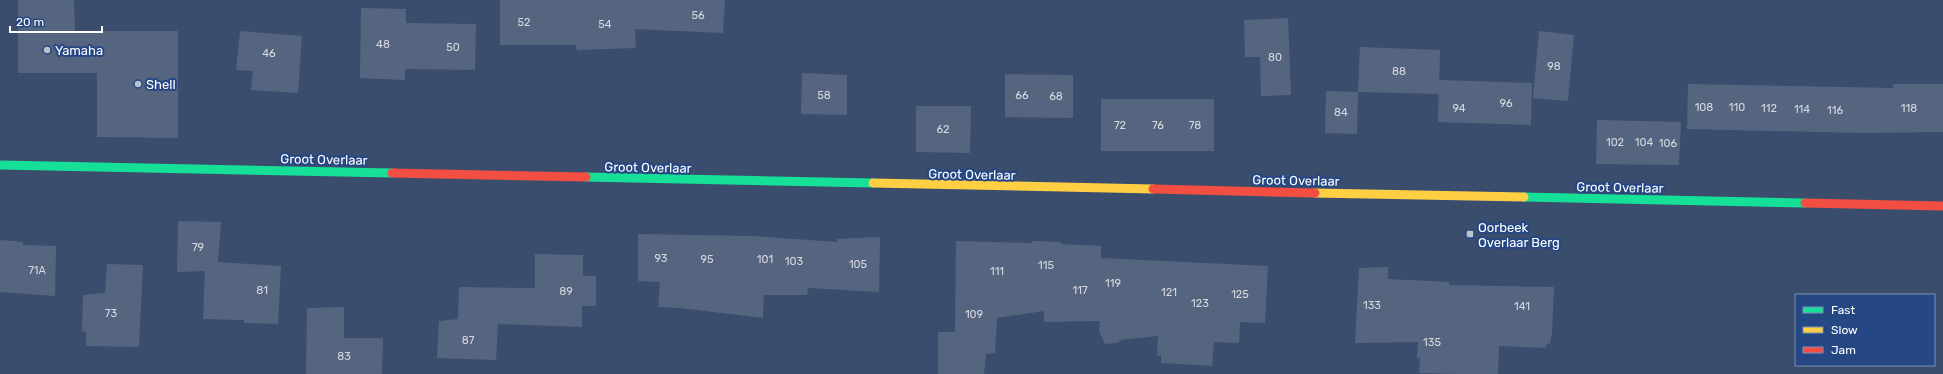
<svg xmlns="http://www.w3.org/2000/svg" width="1943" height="374" font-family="Rubik,sans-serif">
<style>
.building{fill:#56657f}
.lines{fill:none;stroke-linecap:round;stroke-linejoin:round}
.fast{stroke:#16e098;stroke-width:9}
.slow{stroke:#ffcf43;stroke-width:9}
.jam{stroke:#f24e42;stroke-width:9}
.poi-dot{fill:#bac1cc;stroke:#254783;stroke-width:1.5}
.labels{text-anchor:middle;stroke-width:4;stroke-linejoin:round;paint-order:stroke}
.number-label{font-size:11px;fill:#d5d8df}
.poi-label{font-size:13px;fill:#fff;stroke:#254783;text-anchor:start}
.street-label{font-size:13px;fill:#fff;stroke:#254783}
</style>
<rect width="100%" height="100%" fill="#3b4d6d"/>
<g class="building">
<polygon points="18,0 74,0 75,31 178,31 178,138 97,137 97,73 18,73"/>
<polygon points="500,0 725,0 723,33 635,29 636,48 577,50 576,45 500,45"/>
<polygon points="361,8 406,9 406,23 476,24 475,70 405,69 405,80 360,78"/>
<polygon points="1288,18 1291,95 1261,96 1260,57 1245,57 1244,20"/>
<polygon points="240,31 302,36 298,93 251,90 253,71 236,70"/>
<polygon points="1539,31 1574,35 1568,101 1533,98"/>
<polygon points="1360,47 1440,50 1439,94 1358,92"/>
<polygon points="802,73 847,75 847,115 801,114"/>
<polygon points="1005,74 1073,75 1073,118 1005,117"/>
<polygon points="1439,80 1532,83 1531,125 1438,122"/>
<polygon points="1688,84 1893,88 1893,84 1943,84 1943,132 1861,133 1687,129"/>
<polygon points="1326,91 1358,92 1357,134 1325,133"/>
<rect x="1101" y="99" width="113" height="52"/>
<polygon points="916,106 971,106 970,153 916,152"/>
<polygon points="1597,120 1681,122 1679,165 1596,164"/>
<polygon points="178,221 221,222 218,262 281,266 278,324 244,323 244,320 203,319 205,271 177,272"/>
<polygon points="638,234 752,236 837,242 837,239 880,237 879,292 808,288 807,295 764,295 763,318 680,308 658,307 660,282 638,281"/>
<polygon points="0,240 23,242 23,245 56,246 55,296 0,292"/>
<polygon points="956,241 1032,243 1032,241 1061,242 1061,244 1101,246 1101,258 1268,266 1265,323 1240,322 1239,343 1214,342 1212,366 1161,363 1161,355 1157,356 1158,336 1121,340 1117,343 1105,344 1099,331 1100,321 1044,322 1044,311 997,318 995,353 986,354 984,374 938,374 938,332 955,332"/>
<polygon points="535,254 583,255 583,276 596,276 596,306 582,306 582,327 498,324 496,360 437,358 439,321 458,319 459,287 535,288"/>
<polygon points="107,264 143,265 139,347 86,346 86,332 82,331 83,295 105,293"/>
<polygon points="1388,267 1388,279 1449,282 1449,285 1554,287 1552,332 1550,344 1547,344 1545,348 1499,346 1498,374 1461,374 1419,373 1420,358 1417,358 1418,342 1355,343 1359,268"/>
<polygon points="344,307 344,338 383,338 382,374 306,374 307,308"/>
</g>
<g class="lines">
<g class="fast">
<polyline points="0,165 392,173"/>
<polyline points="586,177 873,183"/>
<polyline points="1524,197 1805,203"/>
</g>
<g class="slow">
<polyline points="873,183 1153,189"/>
<polyline points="1315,193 1524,197"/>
</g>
<g class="jam">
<polyline points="392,173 586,177"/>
<polyline points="1153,189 1315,193"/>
<polyline points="1805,203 1943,206"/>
</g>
</g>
<g class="poi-dot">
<circle cx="47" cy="50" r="4"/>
<circle cx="138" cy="84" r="4"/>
<rect x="1466" y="230" width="8" height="8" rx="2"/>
</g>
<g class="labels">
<g class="number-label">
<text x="698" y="19">56</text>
<text x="524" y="26">52</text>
<text x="605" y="28">54</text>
<text x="383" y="48">48</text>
<text x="453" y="51">50</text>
<text x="269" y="57">46</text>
<text x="1275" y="61">80</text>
<text x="1554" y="70">98</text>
<text x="1399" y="75">88</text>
<text x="824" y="99">58</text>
<text x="1022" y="99">66</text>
<text x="1056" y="100">68</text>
<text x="1506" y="107">96</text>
<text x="1704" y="111">108</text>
<text x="1737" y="111">110</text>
<text x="1459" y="112">94</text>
<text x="1769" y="112">112</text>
<text x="1909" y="112">118</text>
<text x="1802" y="113">114</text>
<text x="1835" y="114">116</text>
<text x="1341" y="116">84</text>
<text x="1120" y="129">72</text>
<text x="1158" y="129">76</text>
<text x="1195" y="129">78</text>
<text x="943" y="133">62</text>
<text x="1615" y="146">102</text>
<text x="1644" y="146">104</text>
<text x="1668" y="147">106</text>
<text x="198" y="251">79</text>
<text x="661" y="262">93</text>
<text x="707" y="263">95</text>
<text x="765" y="263">101</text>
<text x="794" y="265">103</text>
<text x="858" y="268">105</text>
<text x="1046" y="269">115</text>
<text x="37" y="274">71A</text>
<text x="997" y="275">111</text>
<text x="1113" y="287">119</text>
<text x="262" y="294">81</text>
<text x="1080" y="294">117</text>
<text x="566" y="295">89</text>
<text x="1169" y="296">121</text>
<text x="1240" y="298">125</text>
<text x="1200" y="307">123</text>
<text x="1372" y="309">133</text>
<text x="1522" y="310">141</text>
<text x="111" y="317">73</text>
<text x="974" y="318">109</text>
<text x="468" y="344">87</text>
<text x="1432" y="346">135</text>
<text x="344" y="360">83</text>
</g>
<g class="poi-label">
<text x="55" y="55">Yamaha</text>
<text x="146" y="89">Shell</text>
<text x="1478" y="232">Oorbeek<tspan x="1478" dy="15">Overlaar Berg</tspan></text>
</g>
<g class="street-label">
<text transform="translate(324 159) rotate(1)" y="5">Groot Overlaar</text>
<text transform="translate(648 167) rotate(1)" y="5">Groot Overlaar</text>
<text transform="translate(972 174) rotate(1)" y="5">Groot Overlaar</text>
<text transform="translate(1296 180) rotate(1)" y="5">Groot Overlaar</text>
<text transform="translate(1620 187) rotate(1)" y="5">Groot Overlaar</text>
</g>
</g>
<rect x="1795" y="294" width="140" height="72" fill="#254783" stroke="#7c91b5"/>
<rect x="1803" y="307" width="20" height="6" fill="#16e098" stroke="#7c91b5"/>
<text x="1831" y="314" font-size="12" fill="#ffffff">Fast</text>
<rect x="1803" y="327" width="20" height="6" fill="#ffcf43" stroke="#7c91b5"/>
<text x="1831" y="334" font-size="12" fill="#ffffff">Slow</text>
<rect x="1803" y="347" width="20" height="6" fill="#f24e42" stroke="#7c91b5"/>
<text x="1831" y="354" font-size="12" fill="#ffffff">Jam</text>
<path d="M10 26v6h92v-6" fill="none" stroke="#ffffff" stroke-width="2"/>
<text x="16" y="26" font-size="12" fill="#ffffff" stroke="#254783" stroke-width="3" paint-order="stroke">20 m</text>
</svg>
